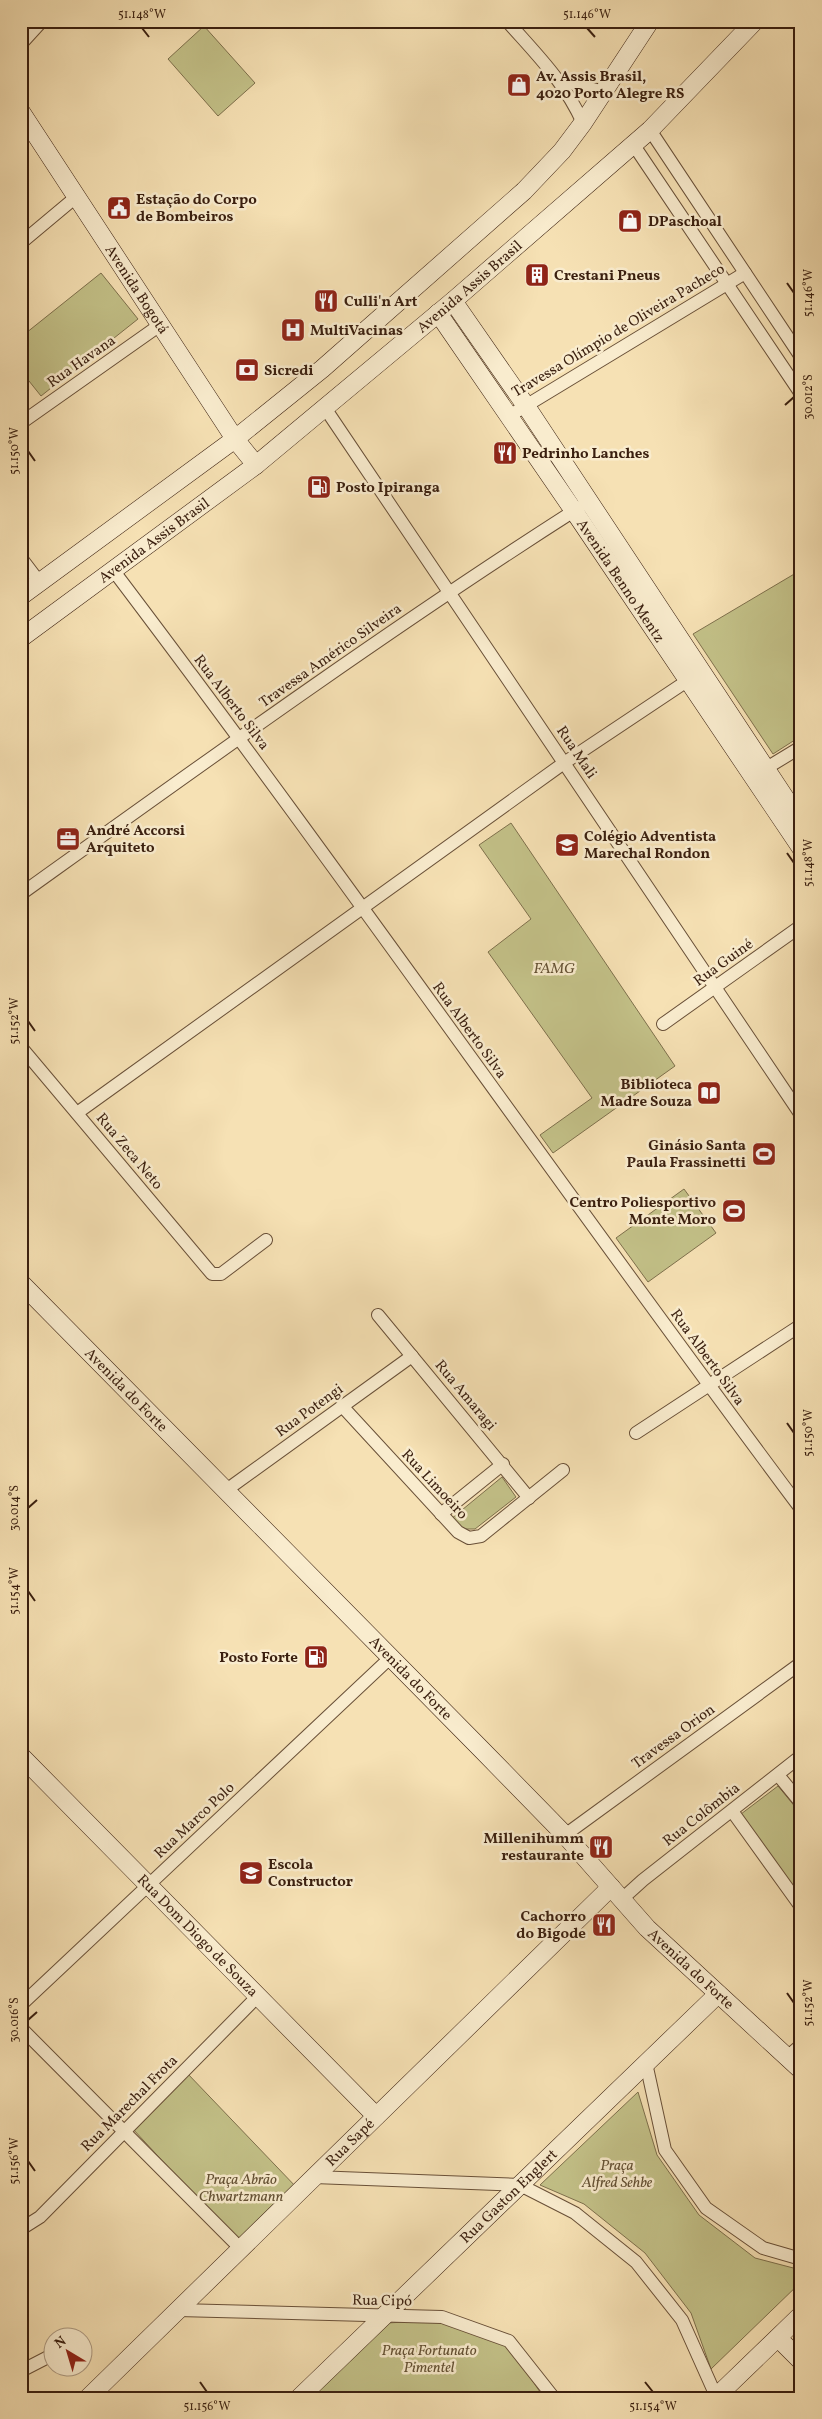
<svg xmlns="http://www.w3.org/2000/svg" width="822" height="2419" font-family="Vollkorn,serif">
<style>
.green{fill:#c3c188;stroke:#7e704c}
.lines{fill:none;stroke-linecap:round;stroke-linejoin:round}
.street-casing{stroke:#695038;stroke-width:14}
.secondary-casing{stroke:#3a1f0f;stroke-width:19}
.street{stroke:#f9ecce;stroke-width:12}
.secondary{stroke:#f9ecce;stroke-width:18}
.ticks{fill:none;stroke:#3a1f0f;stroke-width:2}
.labels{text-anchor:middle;stroke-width:5;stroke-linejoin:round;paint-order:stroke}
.poi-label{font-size:15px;font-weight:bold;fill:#3a1f0f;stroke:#f9ecce;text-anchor:start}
.street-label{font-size:15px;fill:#3a1f0f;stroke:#f9ecce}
.park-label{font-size:15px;font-style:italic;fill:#635033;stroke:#f9ecce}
.neatline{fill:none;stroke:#3a1f0f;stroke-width:2}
.ticks-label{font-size:12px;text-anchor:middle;fill:#3a1f0f}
</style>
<rect width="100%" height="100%" fill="#f6e1b4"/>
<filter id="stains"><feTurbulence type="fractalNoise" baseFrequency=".004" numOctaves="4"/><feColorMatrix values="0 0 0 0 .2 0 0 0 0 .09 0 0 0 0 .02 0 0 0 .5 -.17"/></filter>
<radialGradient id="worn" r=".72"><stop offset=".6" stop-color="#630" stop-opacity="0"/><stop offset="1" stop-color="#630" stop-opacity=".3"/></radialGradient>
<g class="green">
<polygon points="204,26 255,83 218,116 168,59"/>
<polygon points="101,273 138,319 41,396 21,371 21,337"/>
<polygon points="801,570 801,736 773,754 693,634"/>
<polygon points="511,823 675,1066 553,1153 540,1135 592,1098 488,952 531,919 479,845"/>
<polygon points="684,1189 716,1233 648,1282 616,1238"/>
<polygon points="502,1477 516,1497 475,1529 462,1529 451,1519"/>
<polygon points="778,1786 801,1814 801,1897 741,1814"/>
<polygon points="187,2073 298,2189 240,2245 132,2128"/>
<polygon points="638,2092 657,2155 699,2215 755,2258 801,2270 801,2282 711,2369 691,2313 645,2253 584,2204 540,2185"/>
<polygon points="440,2320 508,2344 544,2398 315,2398 313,2396 387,2323"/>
</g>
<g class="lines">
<defs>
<g id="street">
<path d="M 507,21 C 537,55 564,81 583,123"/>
<polyline points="21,44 42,21"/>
<polyline points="559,80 604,92"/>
<polyline points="650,130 801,357"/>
<polyline points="633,144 801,394"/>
<polyline points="21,243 76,197"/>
<polyline points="325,408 801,1115"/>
<polyline points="509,416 745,273"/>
<polyline points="21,423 160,325"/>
<polyline points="21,558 40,583"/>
<path d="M 113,570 C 347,879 568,1198 801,1509"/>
<polyline points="760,772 801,747"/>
<path d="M 21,894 C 205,762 389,629 580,507"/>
<polyline points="663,1024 801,926"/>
<polyline points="21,1047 212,1274 221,1274 266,1240"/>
<polyline points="77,1113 564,763 693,677"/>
<polyline points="378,1315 529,1498"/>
<polyline points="342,1406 458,1532 469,1538 481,1536 563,1470"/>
<polyline points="636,1433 801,1325"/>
<polyline points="225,1491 412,1356"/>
<polyline points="441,1514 503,1464"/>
<polyline points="778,1775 801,1803"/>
<polyline points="732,1811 801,1907"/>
<polyline points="565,1835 801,1663"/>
<polyline points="622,1899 643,1880 801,1756"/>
<polyline points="21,2005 390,1658"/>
<polyline points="21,2028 241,2249"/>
<polyline points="787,2057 801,2045"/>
<polyline points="646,2063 665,2150 706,2208 763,2248 801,2259"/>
<polyline points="314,2177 520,2185 575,2213 636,2262 682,2320 716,2396"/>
<polyline points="21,2229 40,2217 258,1996"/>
<polyline points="178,2310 442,2317 509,2341 554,2398"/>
<polyline points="21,2371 52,2355"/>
</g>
<g id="secondary">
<path id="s1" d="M 21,112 L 235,439 L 256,465"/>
<polyline points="453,301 526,406 801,822"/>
<path id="s2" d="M 438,313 L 574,511 L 801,848"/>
<polyline points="21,596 235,439 322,369 524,191 562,151 583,123 650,21"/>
<path id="s3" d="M 21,638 L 256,465 L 453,301 L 650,130 L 755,21"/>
<path id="s4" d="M 21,1283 L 481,1749 L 565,1835 L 647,1928 L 801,2070"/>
<path id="s5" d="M 21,1756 L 376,2116"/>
<polyline points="778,2338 801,2361"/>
<path id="s6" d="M 88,2398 L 611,1887"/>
<path id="s7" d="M 299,2398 L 718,1994"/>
<polyline points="715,2398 801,2315"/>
</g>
</defs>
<use href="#street" class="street-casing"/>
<use href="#secondary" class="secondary-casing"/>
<use href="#street" class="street"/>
<use href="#secondary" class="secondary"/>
</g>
<path class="ticks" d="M 142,28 L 149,37M 587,28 L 595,37M 787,283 L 794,293M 785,405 L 794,397M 28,451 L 35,461M 787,853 L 794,863M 28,1021 L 35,1031M 787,1423 L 794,1433M 28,1508 L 37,1500M 28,1591 L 35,1601M 787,1993 L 794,2003M 28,2020 L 37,2012M 28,2161 L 35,2171M 200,2382 L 207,2392M 645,2382 L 653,2392"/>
<defs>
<symbol id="shop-square" viewBox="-11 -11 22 22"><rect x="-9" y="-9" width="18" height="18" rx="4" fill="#8f2418" stroke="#f9ecce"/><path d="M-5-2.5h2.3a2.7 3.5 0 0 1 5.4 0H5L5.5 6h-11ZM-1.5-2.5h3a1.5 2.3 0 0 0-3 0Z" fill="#fff"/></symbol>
<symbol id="civic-square" viewBox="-11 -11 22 22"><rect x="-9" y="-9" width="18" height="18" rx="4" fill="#8f2418" stroke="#f9ecce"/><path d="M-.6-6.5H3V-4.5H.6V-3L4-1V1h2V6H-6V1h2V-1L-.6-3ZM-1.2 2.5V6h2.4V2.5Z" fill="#fff"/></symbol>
<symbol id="building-square" viewBox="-11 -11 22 22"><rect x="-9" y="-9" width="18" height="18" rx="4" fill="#8f2418" stroke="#f9ecce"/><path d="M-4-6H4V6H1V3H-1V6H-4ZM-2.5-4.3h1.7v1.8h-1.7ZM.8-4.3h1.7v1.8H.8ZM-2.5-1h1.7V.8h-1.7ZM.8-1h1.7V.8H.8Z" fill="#fff"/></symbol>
<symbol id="restaurant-square" viewBox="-11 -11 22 22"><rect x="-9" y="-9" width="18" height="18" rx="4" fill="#8f2418" stroke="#f9ecce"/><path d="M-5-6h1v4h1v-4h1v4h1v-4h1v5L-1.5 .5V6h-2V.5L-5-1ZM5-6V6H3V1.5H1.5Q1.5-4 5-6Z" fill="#fff"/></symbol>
<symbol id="hospital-square" viewBox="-11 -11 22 22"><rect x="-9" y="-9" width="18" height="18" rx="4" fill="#8f2418" stroke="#f9ecce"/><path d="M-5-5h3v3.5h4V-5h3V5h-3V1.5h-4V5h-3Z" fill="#fff"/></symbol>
<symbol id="bank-square" viewBox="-11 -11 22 22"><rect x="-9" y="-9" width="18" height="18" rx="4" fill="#8f2418" stroke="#f9ecce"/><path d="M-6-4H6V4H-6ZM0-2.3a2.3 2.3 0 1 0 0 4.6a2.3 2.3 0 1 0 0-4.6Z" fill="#fff"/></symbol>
<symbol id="fuel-square" viewBox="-11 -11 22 22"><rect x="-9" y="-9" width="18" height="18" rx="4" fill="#8f2418" stroke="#f9ecce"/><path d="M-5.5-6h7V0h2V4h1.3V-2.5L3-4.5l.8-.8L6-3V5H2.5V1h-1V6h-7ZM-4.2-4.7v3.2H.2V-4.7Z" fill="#fff"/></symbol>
<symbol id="office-square" viewBox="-11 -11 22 22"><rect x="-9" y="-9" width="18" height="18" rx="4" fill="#8f2418" stroke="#f9ecce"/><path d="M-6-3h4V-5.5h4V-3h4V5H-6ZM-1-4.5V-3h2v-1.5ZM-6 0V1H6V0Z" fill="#fff"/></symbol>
<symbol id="school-square" viewBox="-11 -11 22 22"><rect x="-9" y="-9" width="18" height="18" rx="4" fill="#8f2418" stroke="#f9ecce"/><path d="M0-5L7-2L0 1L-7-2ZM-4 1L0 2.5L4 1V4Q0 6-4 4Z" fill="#fff"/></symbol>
<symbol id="library-square" viewBox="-11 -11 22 22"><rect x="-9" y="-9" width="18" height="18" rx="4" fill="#8f2418" stroke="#f9ecce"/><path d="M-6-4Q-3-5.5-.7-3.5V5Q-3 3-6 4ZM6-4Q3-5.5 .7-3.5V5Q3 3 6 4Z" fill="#fff"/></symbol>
<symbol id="stadium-square" viewBox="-11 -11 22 22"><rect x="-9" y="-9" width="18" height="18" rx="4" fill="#8f2418" stroke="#f9ecce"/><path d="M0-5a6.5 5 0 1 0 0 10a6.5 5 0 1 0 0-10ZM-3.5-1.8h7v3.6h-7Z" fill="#fff"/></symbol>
</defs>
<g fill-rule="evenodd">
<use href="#shop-square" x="505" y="71" width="28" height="28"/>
<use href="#civic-square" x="105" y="194" width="28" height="28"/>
<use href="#shop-square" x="616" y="207" width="28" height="28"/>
<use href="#building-square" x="523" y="261" width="28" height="28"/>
<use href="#restaurant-square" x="312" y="287" width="28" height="28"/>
<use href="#hospital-square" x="279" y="316" width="28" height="28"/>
<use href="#bank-square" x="233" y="356" width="28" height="28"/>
<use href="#restaurant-square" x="491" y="439" width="28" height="28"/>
<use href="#fuel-square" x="305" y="473" width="28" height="28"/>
<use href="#office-square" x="54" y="825" width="28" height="28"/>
<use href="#school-square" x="553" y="831" width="28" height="28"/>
<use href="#library-square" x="695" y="1079" width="28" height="28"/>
<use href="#stadium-square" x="750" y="1140" width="28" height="28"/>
<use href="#stadium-square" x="720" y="1197" width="28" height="28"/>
<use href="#fuel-square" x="302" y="1643" width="28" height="28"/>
<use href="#restaurant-square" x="587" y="1833" width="28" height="28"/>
<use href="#school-square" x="237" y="1859" width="28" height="28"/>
<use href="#restaurant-square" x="590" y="1911" width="28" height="28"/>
</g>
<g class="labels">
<g class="poi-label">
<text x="536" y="81">Av. Assis Brasil,<tspan x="536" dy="17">4020 Porto Alegre RS</tspan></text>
<text x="136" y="204">Estação do Corpo<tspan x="136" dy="17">de Bombeiros</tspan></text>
<text x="648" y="226">DPaschoal</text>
<text x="554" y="280">Crestani Pneus</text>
<text x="344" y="306">Culli'n Art</text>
<text x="310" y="335">MultiVacinas</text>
<text x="264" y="375">Sicredi</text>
<text x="522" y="458">Pedrinho Lanches</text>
<text x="336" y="492">Posto Ipiranga</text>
<text x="86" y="835">André Accorsi<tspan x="86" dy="17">Arquiteto</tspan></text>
<text x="584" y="841">Colégio Adventista<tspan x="584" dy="17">Marechal Rondon</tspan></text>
<text x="692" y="1089" text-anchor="end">Biblioteca<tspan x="692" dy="17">Madre Souza</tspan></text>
<text x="746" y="1150" text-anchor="end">Ginásio Santa<tspan x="746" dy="17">Paula Frassinetti</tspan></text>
<text x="716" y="1207" text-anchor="end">Centro Poliesportivo<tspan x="716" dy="17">Monte Moro</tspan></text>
<text x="298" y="1662" text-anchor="end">Posto Forte</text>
<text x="584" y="1843" text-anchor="end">Millenihumm<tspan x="584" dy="17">restaurante</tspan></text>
<text x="268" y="1869">Escola<tspan x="268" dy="17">Constructor</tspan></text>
<text x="586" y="1921" text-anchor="end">Cachorro<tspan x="586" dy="17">do Bigode</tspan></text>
</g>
<g class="street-label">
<text dy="5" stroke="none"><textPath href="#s3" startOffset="570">Avenida Assis Brasil</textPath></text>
<text dy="5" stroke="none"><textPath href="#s1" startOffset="212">Avenida Bogotá</textPath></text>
<text transform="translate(618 330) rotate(-31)" y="5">Travessa Olímpio de Oliveira Pacheco</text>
<text transform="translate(81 361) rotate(-35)" y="5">Rua Havana</text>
<text dy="5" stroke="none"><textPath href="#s3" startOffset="165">Avenida Assis Brasil</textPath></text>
<text dy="5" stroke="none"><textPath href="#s2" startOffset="324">Avenida Benno Mentz</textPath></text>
<text transform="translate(330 655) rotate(-35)" y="5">Travessa Américo Silveira</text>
<text transform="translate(232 702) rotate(53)" y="5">Rua Alberto Silva</text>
<text transform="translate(577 752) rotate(56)" y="5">Rua Mali</text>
<text transform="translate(723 962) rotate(-36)" y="5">Rua Guiné</text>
<text transform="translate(470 1030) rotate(54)" y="5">Rua Alberto Silva</text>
<text transform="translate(130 1151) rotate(50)" y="5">Rua Zeca Neto</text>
<text transform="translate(708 1357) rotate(54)" y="5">Rua Alberto Silva</text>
<text dy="5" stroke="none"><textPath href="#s4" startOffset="150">Avenida do Forte</textPath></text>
<text transform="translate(466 1395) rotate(50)" y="5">Rua Amaragi</text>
<text transform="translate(309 1410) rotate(-36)" y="5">Rua Potengi</text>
<text transform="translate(435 1484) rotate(47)" y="5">Rua Limoeiro</text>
<text dy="5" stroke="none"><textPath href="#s4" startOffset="555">Avenida do Forte</textPath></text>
<text transform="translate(673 1736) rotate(-36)" y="5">Travessa Orion</text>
<text transform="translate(701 1814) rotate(-38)" y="5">Rua Colômbia</text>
<text transform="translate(194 1820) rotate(-43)" y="5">Rua Marco Polo</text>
<text dy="5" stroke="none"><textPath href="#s5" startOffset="252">Rua Dom Diogo de Souza</textPath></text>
<text dy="5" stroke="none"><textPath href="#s4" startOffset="959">Avenida do Forte</textPath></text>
<text transform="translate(129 2103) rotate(-45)" y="5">Rua Marechal Frota</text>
<text dy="5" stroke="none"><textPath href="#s6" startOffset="366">Rua Sapé</textPath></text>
<text dy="5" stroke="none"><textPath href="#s7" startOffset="291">Rua Gaston Englert</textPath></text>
<text transform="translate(382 2300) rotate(1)" y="5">Rua Cipó</text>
</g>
<g class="park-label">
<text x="554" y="973">FAMG</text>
<text x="617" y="2170">Praça<tspan x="617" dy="17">Alfred Sehbe</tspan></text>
<text x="241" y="2184">Praça Abrão<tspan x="241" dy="17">Chwartzmann</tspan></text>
<text x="429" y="2355">Praça Fortunato<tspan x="429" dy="17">Pimentel</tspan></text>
</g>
</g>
<rect width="822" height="2419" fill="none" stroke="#f6e1b4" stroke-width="55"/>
<g transform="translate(68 2352) rotate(322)"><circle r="24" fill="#f9ecce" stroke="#ad9a82"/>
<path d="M0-4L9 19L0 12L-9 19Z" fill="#8f2418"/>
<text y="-8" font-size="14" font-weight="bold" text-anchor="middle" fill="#3a1f0f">N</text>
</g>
<rect x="28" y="28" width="766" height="2364" class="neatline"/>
<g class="ticks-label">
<text x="142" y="18">51.148°W</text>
<text x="587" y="18">51.146°W</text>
<text transform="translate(808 293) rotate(-90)" y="4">51.146°W</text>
<text transform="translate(808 397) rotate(-90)" y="4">30.012°S</text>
<text transform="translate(14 451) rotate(-90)" y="4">51.150°W</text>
<text transform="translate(808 863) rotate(-90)" y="4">51.148°W</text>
<text transform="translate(14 1021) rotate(-90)" y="4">51.152°W</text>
<text transform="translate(808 1433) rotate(-90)" y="4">51.150°W</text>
<text transform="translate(14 1508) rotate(-90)" y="4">30.014°S</text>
<text transform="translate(14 1591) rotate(-90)" y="4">51.154°W</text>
<text transform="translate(808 2003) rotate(-90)" y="4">51.152°W</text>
<text transform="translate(14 2020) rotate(-90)" y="4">30.016°S</text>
<text transform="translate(14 2161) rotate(-90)" y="4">51.156°W</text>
<text x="207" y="2410">51.156°W</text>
<text x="653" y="2410">51.154°W</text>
</g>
<rect width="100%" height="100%" filter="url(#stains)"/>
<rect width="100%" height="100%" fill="url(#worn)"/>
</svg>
